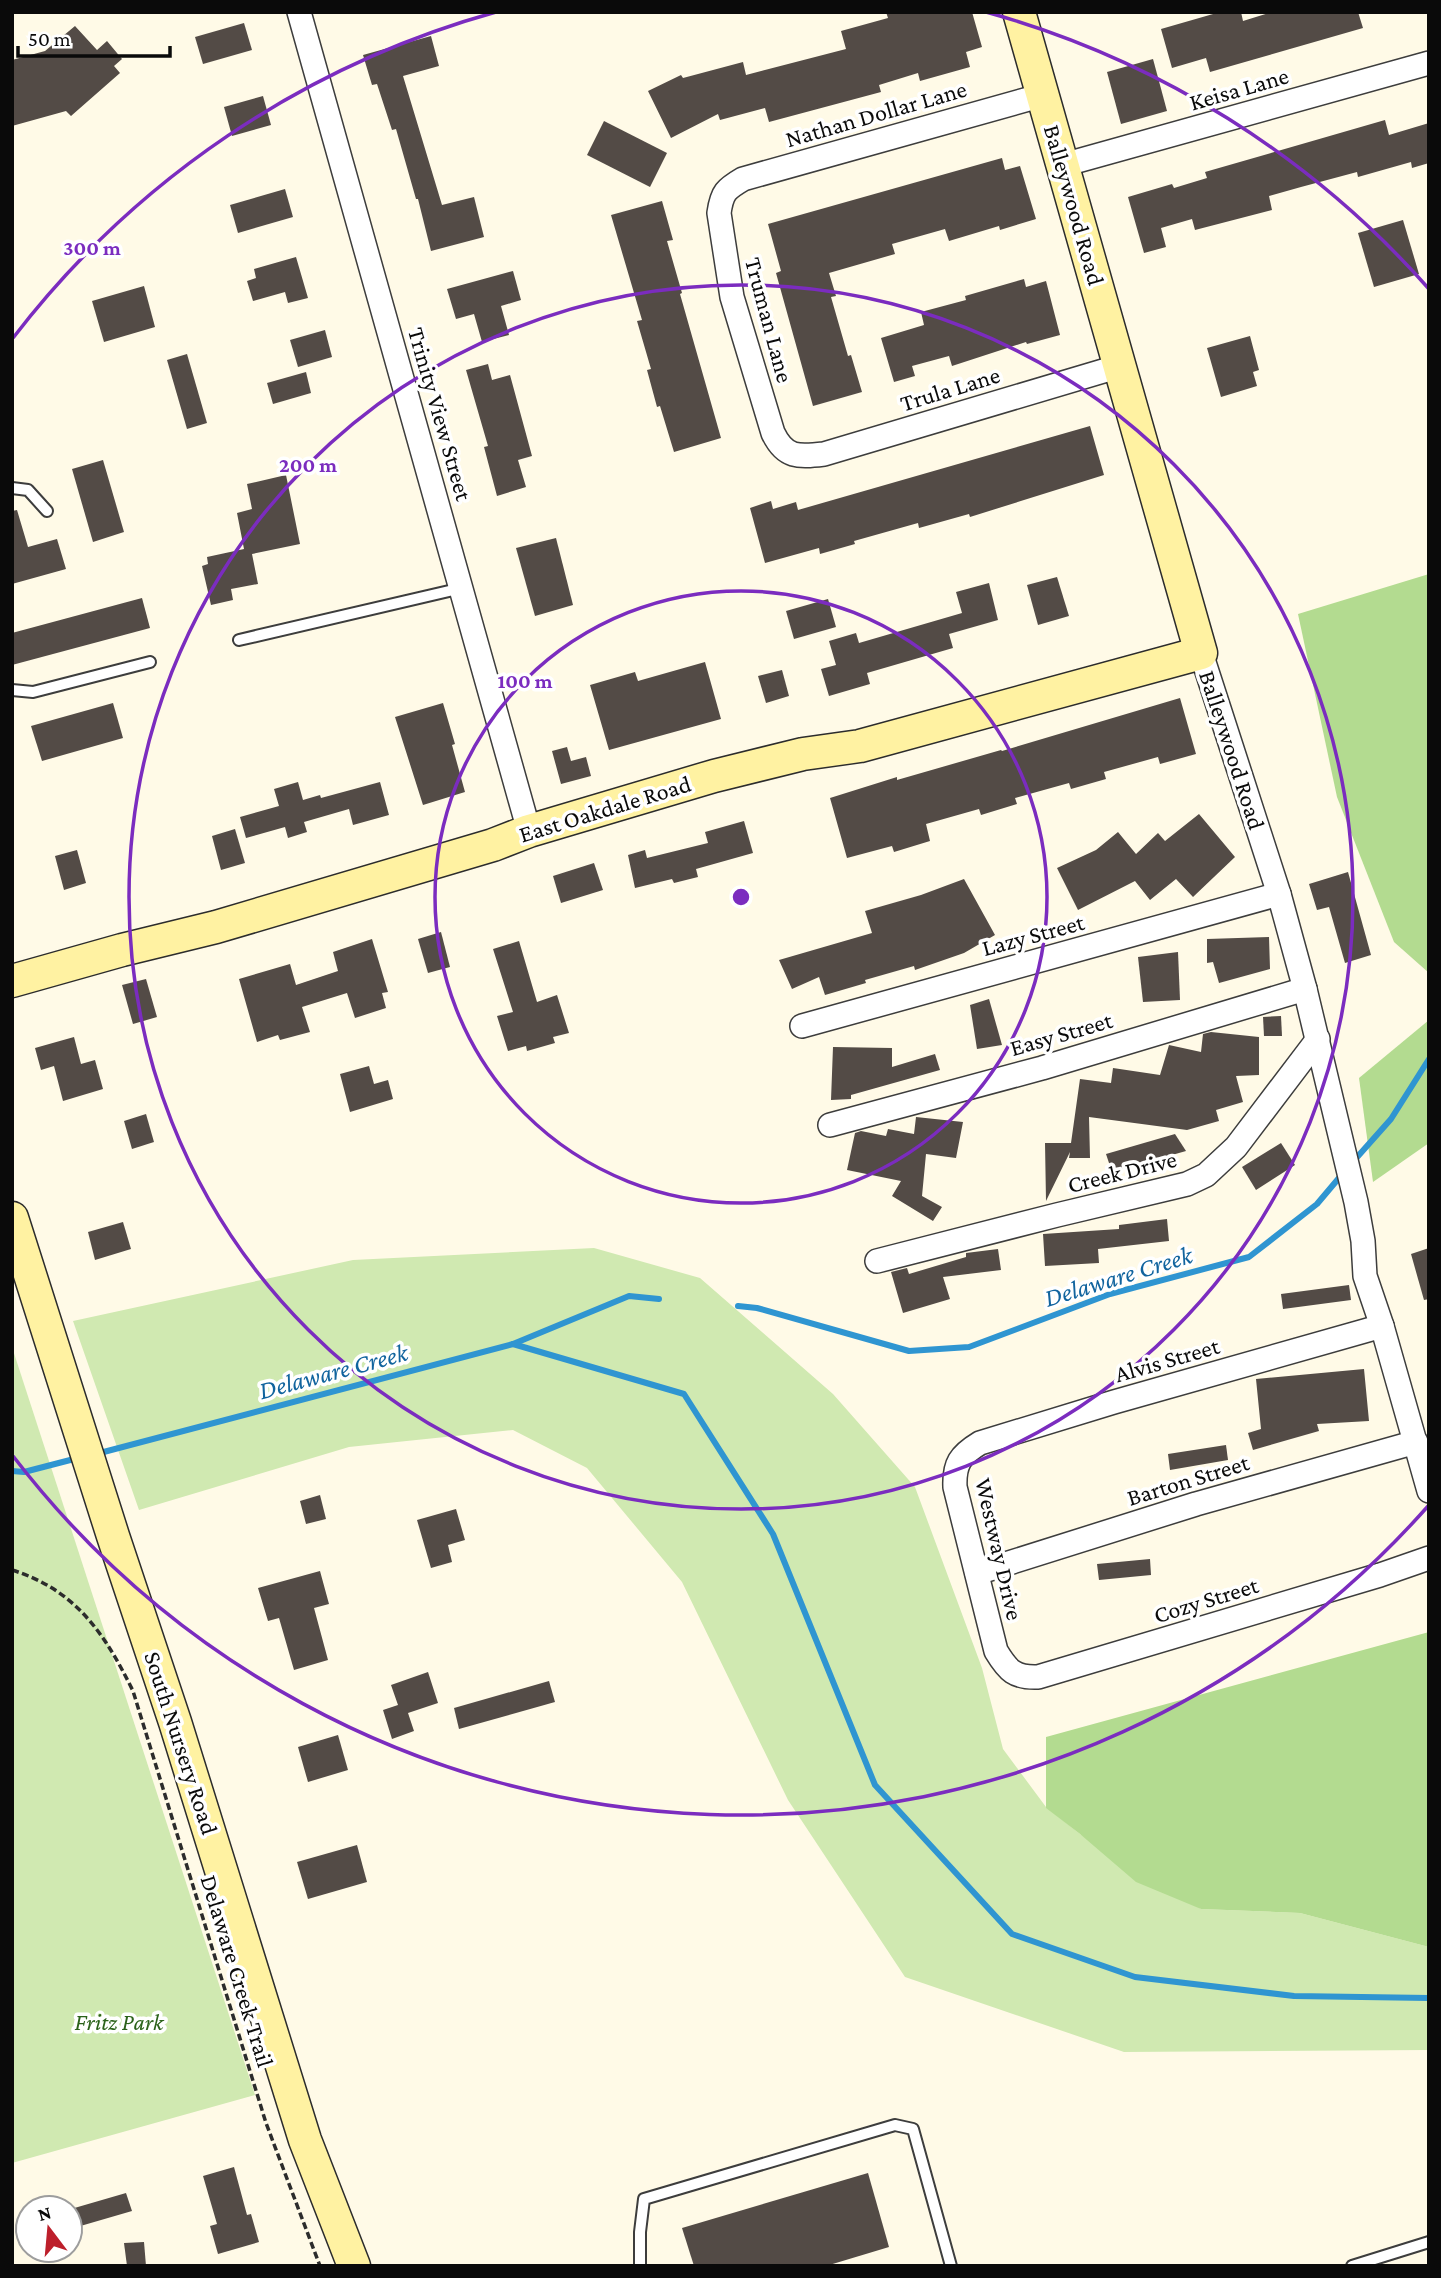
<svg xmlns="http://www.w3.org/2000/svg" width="1441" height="2278" font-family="'Crimson Pro',serif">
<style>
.green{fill:#d0e9b1}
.forest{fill:#b3db90}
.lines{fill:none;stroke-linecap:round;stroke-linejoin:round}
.stream{stroke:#2f95d1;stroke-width:6}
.building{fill:#534b46}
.lane-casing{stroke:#3d3d3d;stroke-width:14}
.street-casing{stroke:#3d3d3d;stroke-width:26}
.secondary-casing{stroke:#2c2c2c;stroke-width:35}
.path{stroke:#2c2c2c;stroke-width:3.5;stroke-dasharray:7 3.5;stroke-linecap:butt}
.lane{stroke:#fff;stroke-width:10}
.street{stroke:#fff;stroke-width:23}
.secondary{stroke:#fff2a2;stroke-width:32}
.ring{fill:none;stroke:#7b2cbf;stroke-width:3.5}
.labels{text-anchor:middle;stroke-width:7;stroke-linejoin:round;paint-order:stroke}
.street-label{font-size:24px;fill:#0a0a0a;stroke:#fff}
.park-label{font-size:24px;font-style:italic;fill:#2b621a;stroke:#fff}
.water-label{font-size:26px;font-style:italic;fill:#11649e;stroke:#fff}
.centre{fill:#7b2cbf;stroke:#fff;stroke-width:3.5}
.ring-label{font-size:21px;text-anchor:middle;font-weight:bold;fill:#7b2cbf;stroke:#fff;stroke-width:7;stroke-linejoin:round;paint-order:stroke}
</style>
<rect width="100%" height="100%" fill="#fffae7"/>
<g class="green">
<polygon points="594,1248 700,1278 833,1394 915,1487 982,1668 1003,1749 1046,1807 1080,1834 1201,1909 1300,1913 1429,1947 1429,2050 1124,2052 905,1977 788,1800 682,1582 587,1468 513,1430 349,1447 139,1510 73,1321 353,1260"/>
<polygon points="12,1347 255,2095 12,2163"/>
</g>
<g class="forest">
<polygon points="1429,574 1429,973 1394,942 1337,797 1298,614"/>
<polygon points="1429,1020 1429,1143 1373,1182 1359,1078"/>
<polygon points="1429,1632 1429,1947 1300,1913 1201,1909 1136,1882 1080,1834 1046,1808 1046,1737"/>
</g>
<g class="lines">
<g class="stream">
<polyline points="1351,1164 1391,1119 1429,1059"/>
<polyline points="738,1306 757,1308 909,1351 969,1347 1110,1294 1249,1257 1317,1204 1344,1172"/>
<polyline points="513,1344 684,1394 773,1534 875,1785 1012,1934 1135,1977 1294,1996 1429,1998"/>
<polyline points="96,1454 513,1344 629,1296 659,1299"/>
<polyline points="12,1471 24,1472 78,1458"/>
</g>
</g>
<g class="building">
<polygon points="886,12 972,12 982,47 966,52 970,67 920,81 918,73 879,85 881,92 769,122 765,108 720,120 718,114 671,138 648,91 681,75 683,78 743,62 746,75 846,49 841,31 888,18"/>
<polygon points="1220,12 1241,12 1243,21 1272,12 1358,12 1363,28 1210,72 1206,58 1172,68 1161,29"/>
<polygon points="244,23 252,50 203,64 195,37"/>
<polygon points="75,26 97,50 107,41 122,59 114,66 120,73 71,116 66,111 12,126 12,60 45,51"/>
<polygon points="431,36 439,66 403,76 442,205 474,197 484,237 431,251 418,199 416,199 396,129 392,130 377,84 372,85 363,55"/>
<polygon points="1153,59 1167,111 1121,124 1107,72"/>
<polygon points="263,96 271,125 232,136 224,107"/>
<polygon points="1385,120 1389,135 1429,123 1429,163 1412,168 1411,162 1358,177 1357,172 1301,187 1269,196 1272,210 1195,230 1192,219 1161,228 1166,247 1144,253 1128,197 1172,184 1174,188 1207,178 1205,172"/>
<polygon points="604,121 667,153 650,187 587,155"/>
<polygon points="1002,158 1005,170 1020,166 1036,219 1000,230 999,226 949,241 945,229 892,244 895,254 829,273 836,296 831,297 848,356 851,355 862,392 813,406 776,273 781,271 768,224"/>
<polygon points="285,189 293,217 238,233 230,205"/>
<polygon points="662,201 673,240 667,241 682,293 680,294 721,438 674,452 660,406 657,407 647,370 651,369 637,321 642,320 611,215"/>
<polygon points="1403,220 1419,274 1374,287 1358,233"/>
<polygon points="296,257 308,298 288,303 285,292 253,301 247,281 256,278 254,269"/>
<polygon points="513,271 521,300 501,306 509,335 482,342 474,314 456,319 447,289"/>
<polygon points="1024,279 1026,287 1046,281 1060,335 1027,344 1026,342 952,366 949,356 912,366 915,376 894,382 881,338 924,325 921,312 966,300 965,296"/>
<polygon points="144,286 155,327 104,342 92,301"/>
<polygon points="325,330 332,357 298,367 290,340"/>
<polygon points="1250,336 1259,370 1253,372 1257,386 1221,397 1207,348"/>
<polygon points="187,354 207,423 187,429 167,360"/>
<polygon points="488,364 492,380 510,375 532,456 518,460 526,487 497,496 484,447 488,446 466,370"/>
<polygon points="306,372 311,393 273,404 267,383"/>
<polygon points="1090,426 1104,475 970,517 969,514 919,528 918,523 854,541 855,544 820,554 819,548 765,563 750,508 771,501 773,509 796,502 798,510"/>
<polygon points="103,460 124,532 93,542 72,469"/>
<polygon points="286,475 300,544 252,554 258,584 231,589 233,600 211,605 202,566 208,564 207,557 244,549 237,513 252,509 247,484"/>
<polygon points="17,510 28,547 57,539 66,569 12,584 12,511"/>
<polygon points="556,538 573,605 535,616 516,548"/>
<polygon points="1057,577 1069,616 1038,625 1027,585"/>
<polygon points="989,583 998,620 949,634 953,648 867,673 870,684 829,696 821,669 836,665 829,641 856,633 859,643 962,613 956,592"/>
<polygon points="142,598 150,628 12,665 12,633"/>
<polygon points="828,599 836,627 794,639 786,611"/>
<polygon points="705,662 721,719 609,750 590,685 635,672 638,681"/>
<polygon points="782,670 789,696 766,703 758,676"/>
<polygon points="1180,698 1196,754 1160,764 1158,757 1104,772 1106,779 1071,789 1069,783 1015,798 1017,804 981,815 979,809 926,824 930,841 894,852 892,846 847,858 830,798 897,777 897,780 1001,750 1002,751"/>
<polygon points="113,703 123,738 42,761 31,726"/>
<polygon points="443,703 455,744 452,745 465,792 423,805 395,717"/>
<polygon points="567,747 571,761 586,757 591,776 561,784 552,751"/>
<polygon points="298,782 303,800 320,795 321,798 380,782 389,815 353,825 349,809 304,822 307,832 288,838 285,827 246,838 240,817 279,806 274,789"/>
<polygon points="1199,814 1235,857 1193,897 1176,879 1150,900 1135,881 1078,910 1057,868 1096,850 1118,832 1136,854 1158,833 1165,841"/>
<polygon points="744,821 753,853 696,869 698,877 674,883 672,879 635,888 628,855 645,850 647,858 708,843 705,832"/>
<polygon points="235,829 245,863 221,870 212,836"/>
<polygon points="77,850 86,883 64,890 55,856"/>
<polygon points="594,863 603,890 561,903 553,876"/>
<polygon points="1348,872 1371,955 1345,963 1329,907 1317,910 1309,884"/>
<polygon points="964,879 995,935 964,953 915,970 914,966 865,980 866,983 825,995 819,977 792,989 779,960 872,933 865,911 921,895"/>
<polygon points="441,932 450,967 428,973 418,939"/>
<polygon points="1269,937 1270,969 1219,983 1213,962 1207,963 1207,939"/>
<polygon points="372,939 388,992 382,993 386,1008 355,1018 347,993 302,1007 310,1032 280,1040 278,1035 257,1042 239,979 290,964 296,985 338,971 333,952"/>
<polygon points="519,941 537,1002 557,995 569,1033 553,1037 555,1043 527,1051 526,1046 508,1051 497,1016 513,1012 493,949"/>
<polygon points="1178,952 1180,1000 1143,1002 1138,957"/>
<polygon points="146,979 157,1017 133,1024 122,985"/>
<polygon points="989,999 1002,1045 977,1049 970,1005"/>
<polygon points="1281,1016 1282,1036 1264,1036 1263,1017"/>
<polygon points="1211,1032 1259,1037 1259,1075 1236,1076 1243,1102 1216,1110 1219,1121 1187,1130 1089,1117 1090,1158 1069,1158 1070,1152 1046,1201 1045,1143 1071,1143 1080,1079 1111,1083 1113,1068 1160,1075 1169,1045 1201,1052 1203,1034"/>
<polygon points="74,1037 81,1064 95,1060 103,1089 63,1101 54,1066 41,1070 35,1048"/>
<polygon points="833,1047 892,1048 892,1067 935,1054 940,1070 851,1095 851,1099 831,1100"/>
<polygon points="369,1066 374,1084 388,1080 393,1099 350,1112 340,1074"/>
<polygon points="146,1114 154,1142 132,1149 124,1121"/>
<polygon points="916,1117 963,1122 956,1158 926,1154 922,1196 942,1207 933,1221 892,1196 901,1181 847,1170 855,1133 861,1131 886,1136 888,1129 914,1134"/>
<polygon points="1175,1134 1186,1151 1112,1172 1106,1154"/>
<polygon points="1281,1143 1295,1165 1256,1190 1242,1167"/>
<polygon points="1167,1219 1169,1241 1098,1249 1099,1263 1045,1266 1043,1234 1119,1229 1119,1225"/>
<polygon points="123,1222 131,1249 95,1260 88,1232"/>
<polygon points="1429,1248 1429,1299 1424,1300 1411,1254"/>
<polygon points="998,1249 1001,1270 943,1277 950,1299 903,1313 891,1272 907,1268 909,1274 966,1257 966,1253"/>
<polygon points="1349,1285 1351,1300 1283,1309 1281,1294"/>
<polygon points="1364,1369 1369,1421 1317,1424 1319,1431 1253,1450 1248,1433 1261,1429 1256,1379"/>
<polygon points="1226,1445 1228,1460 1170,1470 1168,1454"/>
<polygon points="320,1495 326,1519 306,1524 300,1501"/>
<polygon points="456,1509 465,1540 448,1545 452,1562 431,1568 417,1520"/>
<polygon points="1150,1559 1151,1575 1099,1580 1097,1564"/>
<polygon points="320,1571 329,1604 314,1608 328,1660 294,1670 279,1618 268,1621 258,1588"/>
<polygon points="428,1672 438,1703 408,1713 414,1731 392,1739 383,1710 398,1705 391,1685"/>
<polygon points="549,1681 555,1702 459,1729 454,1708"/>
<polygon points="338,1735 348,1770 308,1782 298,1747"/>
<polygon points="357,1845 367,1882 308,1899 297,1862"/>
<polygon points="234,2167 247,2215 251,2214 259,2242 218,2254 210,2226 217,2224 203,2176"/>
<polygon points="868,2173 889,2247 826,2266 694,2266 682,2228"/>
<polygon points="126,2193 132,2211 77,2227 71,2209"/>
<polygon points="144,2242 146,2266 127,2266 124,2243"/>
</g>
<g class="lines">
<defs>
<g id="lane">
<polyline points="12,488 28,490 47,511"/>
<polyline points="239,640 462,588"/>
<polyline points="12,690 33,692 150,662"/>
<polyline points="640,2266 640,2232 644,2199 895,2125 913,2129 951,2266"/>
<polyline points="1352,2266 1429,2242"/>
</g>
<g id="street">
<polyline points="299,12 529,831"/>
<path d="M 1043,95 L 743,179 C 726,189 722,192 719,213 L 732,297 L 773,433 C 785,458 798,457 824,454 L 1120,366"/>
<polyline points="1063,165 1429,63"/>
<polyline points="1201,653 1279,894 1305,989 1356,1202 1363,1241 1365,1276 1382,1326 1429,1491"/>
<polyline points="802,1026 1279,894"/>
<polyline points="830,1125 1042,1068 1305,989"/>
<polyline points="877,1261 1057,1215 1187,1184 1206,1175 1236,1147 1318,1039"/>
<path d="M 1382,1326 L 1114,1402 L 980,1443 C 960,1455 954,1464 955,1487 L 996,1651 C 1008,1671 1015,1678 1038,1677 L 1380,1575 L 1429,1558"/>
<polyline points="977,1573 1196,1504 1416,1442"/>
</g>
<g id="secondary">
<polyline points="12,981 122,950 216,927 493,845 529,831 714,776 803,754 860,746 1201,653 1019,12"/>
<polyline points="12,1218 113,1536 175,1722 305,2140 354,2266"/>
</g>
</defs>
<use href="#lane" class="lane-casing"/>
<use href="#street" class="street-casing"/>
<use href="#secondary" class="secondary-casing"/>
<path class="path" d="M 12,1570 C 76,1590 105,1634 133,1691 L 266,2123 L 320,2266"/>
<use href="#lane" class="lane"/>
<use href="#street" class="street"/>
<use href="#secondary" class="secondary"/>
</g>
<g class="ring">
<circle cx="741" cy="897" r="306"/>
<circle cx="741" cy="897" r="612"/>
<path d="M1429 1505A918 918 0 0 1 13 1456M13 338A918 918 0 0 1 496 12M986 12A918 918 0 0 1 1429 289"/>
</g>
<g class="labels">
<g class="street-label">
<text transform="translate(1239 89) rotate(-16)" y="8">Keisa Lane</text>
<text transform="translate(876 114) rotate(-16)" y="8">Nathan Dollar Lane</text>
<text transform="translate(1074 205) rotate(74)" y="8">Balleywood Road</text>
<text transform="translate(769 320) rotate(75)" y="8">Truman Lane</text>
<text transform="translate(950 389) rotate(-17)" y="8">Trula Lane</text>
<text transform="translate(440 414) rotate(74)" y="8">Trinity View Street</text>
<text transform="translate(1232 750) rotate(72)" y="8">Balleywood Road</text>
<text transform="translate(605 809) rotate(-17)" y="8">East Oakdale Road</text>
<text transform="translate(1033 935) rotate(-15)" y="8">Lazy Street</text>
<text transform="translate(1061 1034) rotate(-16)" y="8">Easy Street</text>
<text transform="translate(1122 1172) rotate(-14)" y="8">Creek Drive</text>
<text transform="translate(1167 1360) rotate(-16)" y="8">Alvis Street</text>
<text transform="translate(1188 1480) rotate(-17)" y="8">Barton Street</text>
<text transform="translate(999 1549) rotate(77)" y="8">Westway Drive</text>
<text transform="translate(1206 1600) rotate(-17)" y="8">Cozy Street</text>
<text transform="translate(181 1743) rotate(72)" y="8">South Nursery Road</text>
<text transform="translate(237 1971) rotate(73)" y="8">Delaware Creek Trail</text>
</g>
<g class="park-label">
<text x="119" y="2030">Fritz Park</text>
</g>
<g class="water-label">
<text transform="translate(1118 1276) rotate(-17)" y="9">Delaware Creek</text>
<text transform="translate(333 1371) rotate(-15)" y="9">Delaware Creek</text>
</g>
</g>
<circle cx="741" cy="897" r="10" class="centre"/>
<g class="ring-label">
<text x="92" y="255">300 m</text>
<text x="308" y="472">200 m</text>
<text x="525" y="688">100 m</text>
</g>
<rect width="1441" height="2278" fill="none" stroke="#0a0a0a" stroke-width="28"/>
<g transform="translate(49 2229) rotate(344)"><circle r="33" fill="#ffffff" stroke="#9d9d9d" stroke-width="2"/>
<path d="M0-5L12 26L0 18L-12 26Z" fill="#bd1f2b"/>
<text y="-10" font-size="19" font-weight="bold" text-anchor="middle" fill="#0a0a0a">N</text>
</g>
<path d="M18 46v10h152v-10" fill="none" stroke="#0a0a0a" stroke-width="3.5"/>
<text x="28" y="46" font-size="21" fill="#0a0a0a" stroke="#ffffff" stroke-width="5" paint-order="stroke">50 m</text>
</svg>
